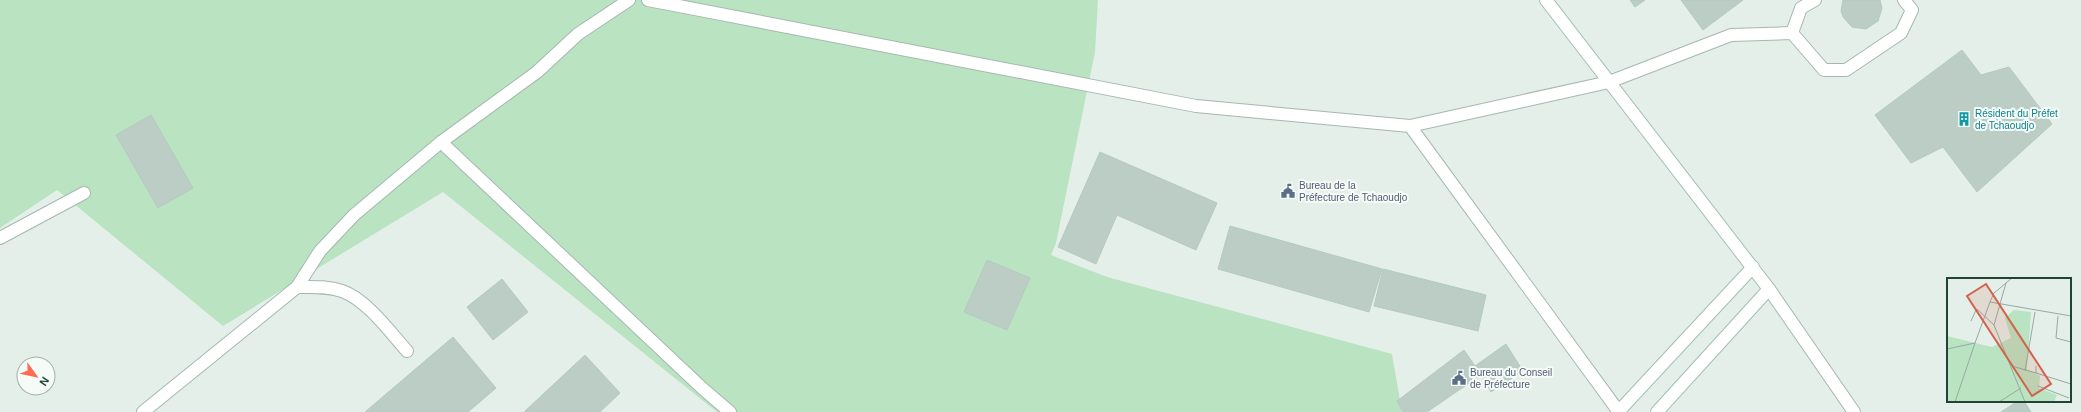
<svg xmlns="http://www.w3.org/2000/svg" width="2081" height="412" font-family="Arial,sans-serif">
<style>
.green{fill:#bae3c1}
.building{fill:#bbcdc4;stroke:#b5cabf}
.lines{fill:none;stroke-linecap:round;stroke-linejoin:round}
.service-casing{stroke:#a5b8b0;stroke-width:14}
.minor-casing{stroke:#a5b8b0;stroke-width:14}
.secondary-casing{stroke:#a3bfb3;stroke-width:14}
.service{stroke:#fff;stroke-width:12}
.minor{stroke:#fff;stroke-width:12}
.secondary{stroke:#fff;stroke-width:12}
.labels{text-anchor:middle;stroke-width:4;stroke-linejoin:round;paint-order:stroke}
.culture-label{font-size:10px;fill:#0d838f;stroke:#f5fbf7;text-anchor:start}
.service-label{font-size:10px;fill:#4e5e75;stroke:#f5fbf7;text-anchor:start}
.inset-road{fill:none;stroke:#96aaa1;stroke-width:1}
.view{fill:#d2624c;fill-opacity:0.15;stroke:#d2624c;stroke-width:2}
.inset-edge{fill:none;stroke:#204336;stroke-width:2}
</style>
<rect width="100%" height="100%" fill="#e4efe9"/>
<polygon class="green" points="0,0 1098,0 1095,52 1056,243 1051,255 1107,277 1392,354 1402,412 717,412 443,192 223,326 57,190 0,228"/>
<g class="building">
<polygon points="1630,0 1645,0 1635,7"/>
<polygon points="1681,0 1743,0 1703,30"/>
<polygon points="1843,0 1880,0 1882,8 1878,21 1866,29 1852,27 1843,17 1841,11"/>
<polygon points="1962,50 1981,75 2009,67 2052,124 1977,192 1943,147 1911,163 1875,115"/>
<polygon points="151,115 193,188 158,208 116,135"/>
<polygon points="1100,152 1217,203 1196,250 1117,215 1096,264 1058,247"/>
<polygon points="1230,226 1382,269 1369,312 1218,269"/>
<polygon points="987,260 1030,278 1007,330 964,312"/>
<polygon points="1383,269 1486,295 1478,331 1374,306"/>
<polygon points="502,279 528,312 493,340 467,307"/>
<polygon points="453,337 496,388 468,412 365,412"/>
<polygon points="1506,344 1523,371 1491,392 1481,375 1427,412 1403,412 1397,401 1464,350 1475,366"/>
<polygon points="585,355 620,393 600,412 524,412"/>
<polygon points="2018,401 2024,401 2031,412 2001,412"/>
</g>
<g class="lines">
<defs>
<polyline id="service" points="1815,0 1801,8 1792,33 1824,70 1846,70 1901,33 1912,10 1904,0"/>
<g id="minor">
<polyline points="648,0 1196,106 1410,126 1619,412"/>
<polyline points="1410,126 1609,82 1731,35 1792,33"/>
<polyline points="441,142 702,388 730,412"/>
<polyline points="0,238 84,193"/>
<polyline points="297,287 320,251 354,215 441,142 537,72 578,34 629,0"/>
<polyline points="1769,289 1854,412"/>
<path d="M 143,412 L 297,287 C 312,287 327,286 342,291 C 366,299 390,332 407,351"/>
</g>
<g id="secondary">
<polyline points="1546,0 1769,289 1657,412"/>
<polyline points="1618,412 1753,267"/>
</g>
</defs>
<use href="#service" class="service-casing"/>
<use href="#minor" class="minor-casing"/>
<use href="#secondary" class="secondary-casing"/>
<use href="#service" class="service"/>
<use href="#minor" class="minor"/>
<use href="#secondary" class="secondary"/>
</g>
<defs>
<symbol id="building-bare" viewBox="-9 -9 18 18"><path d="M-4-6H4V6H1V3H-1V6H-4ZM-2.5-4.3h1.7v1.8h-1.7ZM.8-4.3h1.7v1.8H.8ZM-2.5-1h1.7V.8h-1.7ZM.8-1h1.7V.8H.8Z" fill="#0f9aa8" stroke="#f5fbf7" stroke-width="2.5" paint-order="stroke"/></symbol>
<symbol id="civic-bare" viewBox="-9 -9 18 18"><path d="M-.6-6.5H3V-4.5H.6V-3L4-1V1h2V6H-6V1h2V-1L-.6-3ZM-1.2 2.5V6h2.4V2.5Z" fill="#5c6f8a" stroke="#f5fbf7" stroke-width="2.5" paint-order="stroke"/></symbol>
</defs>
<g fill-rule="evenodd">
<use href="#building-bare" x="1954" y="109" width="20" height="20"/>
<use href="#civic-bare" x="1278" y="181" width="20" height="20"/>
<use href="#civic-bare" x="1449" y="368" width="20" height="20"/>
</g>
<g class="labels">
<g class="culture-label">
<text x="1975" y="117">Résident du Préfet<tspan x="1975" dy="12">de Tchaoudjo</tspan></text>
</g>
<g class="service-label">
<text x="1299" y="189">Bureau de la<tspan x="1299" dy="12">Préfecture de Tchaoudjo</tspan></text>
<text x="1470" y="376">Bureau du Conseil<tspan x="1470" dy="12">de Préfecture</tspan></text>
</g>
</g>
<g transform="translate(1947 278)">
<rect width="124" height="124" fill="#e4efe9"/>
<path d="M 67,32 L 84,34 L 80,91 L 93,98 L 92,110 L 110,117 L 107,124 L 0,124 L 0,58 L 45,69 L 64,60 L 58,40 Z" fill="#bae3c1"/>
<path class="inset-road" d="M 59,5 L 47,47 L 78,124M 43,24 L 47,15 L 65,0M 30,31 L 47,47M 111,38 L 109,60 L 124,64M 24,43 L 29,32M 0,71 L 28,65 L 43,24 L 124,38M 65,88 L 89,95M 89,88 L 89,95 L 124,106M 78,93 L 88,34M 91,108 L 122,120M 8,124 L 28,65M 52,124 L 74,110"/>
<path class="view" d="M 39,6 L 104,106 L 85,118 L 20,18 Z"/>
<rect width="124" height="124" class="inset-edge"/>
</g>
<g transform="translate(36 376) rotate(123)"><circle r="19" fill="#f5fbf7" stroke="#a0b1aa"/>
<path d="M0-3L7 15L0 10L-7 15Z" fill="#ff6a52"/>
<text y="-6" font-size="11" font-weight="bold" text-anchor="middle" fill="#204336">N</text>
</g>
</svg>
